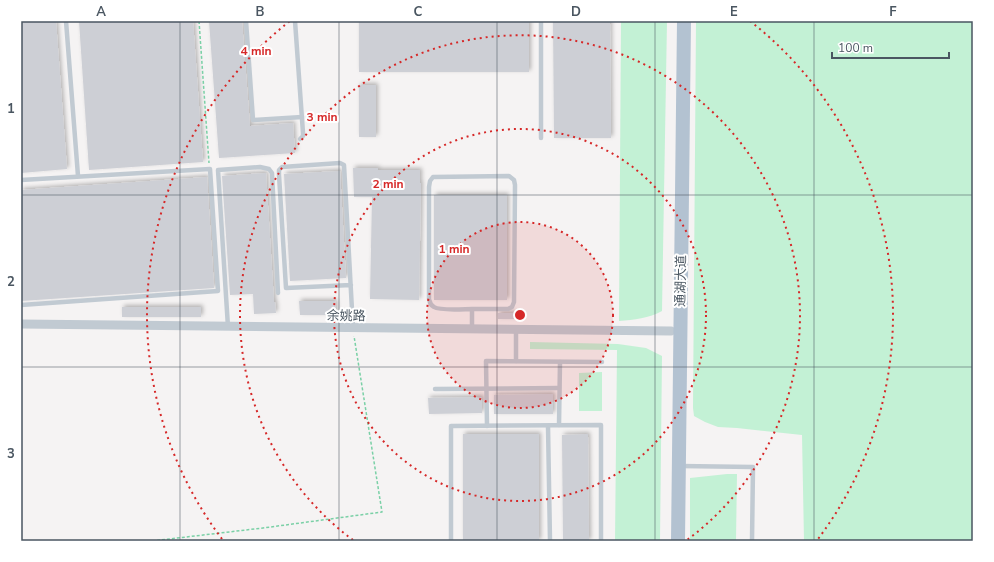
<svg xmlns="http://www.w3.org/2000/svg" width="994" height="562" font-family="'Nunito Sans','Noto Sans SC',sans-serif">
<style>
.green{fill:#c3f1d5}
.building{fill:#cdcfd5;filter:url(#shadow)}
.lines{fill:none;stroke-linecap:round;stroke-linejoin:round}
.path{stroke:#7ad0a6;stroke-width:1.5;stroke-dasharray:3 2;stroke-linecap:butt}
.lane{stroke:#c1cad2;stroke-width:4.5}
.street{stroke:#c1cad2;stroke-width:9}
.primary{stroke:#b3c2d1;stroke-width:14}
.grid{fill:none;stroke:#4a5661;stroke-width:1;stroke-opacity:0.55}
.ring{fill:none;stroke:#d62828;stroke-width:2;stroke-dasharray:2 4}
.labels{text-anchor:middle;stroke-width:4;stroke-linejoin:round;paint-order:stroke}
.street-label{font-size:13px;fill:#4a5661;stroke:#fff}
.centre{fill:#d62828;stroke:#fff;stroke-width:2}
.ring-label{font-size:12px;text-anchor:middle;font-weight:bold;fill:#d62828;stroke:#fff;stroke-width:4;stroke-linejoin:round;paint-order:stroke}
.neatline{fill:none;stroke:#4a5661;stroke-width:1.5}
.grid-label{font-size:13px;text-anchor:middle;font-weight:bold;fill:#4a5661}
</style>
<defs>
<filter id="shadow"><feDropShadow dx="2" dy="-2" stdDeviation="2" flood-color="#0004"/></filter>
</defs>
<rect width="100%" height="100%" fill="#f5f3f3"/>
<g class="green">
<path d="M 621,21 L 667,21 L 662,311 C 649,318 634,320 619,321 Z"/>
<polygon points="696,21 973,21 973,541 804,541 802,435 737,428 718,427 705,422 694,416 693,408"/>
<polygon points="530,342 618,344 646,348 662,356 660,541 615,541 617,350 530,349"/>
<polygon points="602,372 602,411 579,411 579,373"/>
<polygon points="727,474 737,474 736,541 690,541 690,478"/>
</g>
<g class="building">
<polygon points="21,21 56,21 67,169 21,173"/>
<polygon points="79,21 193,21 203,162 89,170"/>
<polygon points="209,21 242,21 250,126 293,123 295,153 219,158"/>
<rect x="359" y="21" width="170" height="51"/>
<polygon points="553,21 610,21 611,138 554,138"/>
<rect x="359" y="85" width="17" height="52"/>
<polygon points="353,168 378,168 378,170 420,170 420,183 421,183 419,300 370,299 372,197 354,197"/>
<polygon points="340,171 346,278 290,281 284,174"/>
<polygon points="266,173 274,302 275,302 276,313 254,314 253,294 230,295 222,176"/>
<polygon points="207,177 214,288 21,301 21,190"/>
<rect x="434" y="195" width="73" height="105"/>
<polygon points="299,301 335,301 336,315 300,315"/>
<rect x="122" y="307" width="79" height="10"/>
<rect x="498" y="313" width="17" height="6"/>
<polygon points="553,394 553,414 494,414 494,395"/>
<polygon points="482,397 482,413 429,414 428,398"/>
<rect x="463" y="434" width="76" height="107"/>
<polygon points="588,434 589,541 563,541 562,435"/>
</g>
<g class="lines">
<g class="path">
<polyline points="199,21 209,163"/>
<polyline points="152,541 263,528 382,512 354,336"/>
</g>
<g class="lane">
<polyline points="66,21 78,176"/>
<polyline points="246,21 253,120 302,117"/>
<polyline points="295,21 303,133 303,136 300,139"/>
<polyline points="541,138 541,21"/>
<polyline points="21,180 210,169 218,291 21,305"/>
<polyline points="351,285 286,288 279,175 279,170 282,167 340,163 344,165 353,328"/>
<polyline points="228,327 218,170 260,167 269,169 272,173 278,293"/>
<path d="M 472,329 L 472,309 L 508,309 L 512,307 L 514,302 L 515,185 L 514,180 L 509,176 L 433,177 L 430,181 L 429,187 L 429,299 C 430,303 430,305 434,307 C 440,311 464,309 472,309"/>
<polyline points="516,330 516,361"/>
<polyline points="435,389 559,388"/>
<polyline points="559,425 560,362"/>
<polyline points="487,426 486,361 602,362"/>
<polyline points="548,426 550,541"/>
<polyline points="680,466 753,467 752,541"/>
<polyline points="451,541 451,426 601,425 601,541"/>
</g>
<polyline class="street" points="21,324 671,331"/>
<polyline class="primary" points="678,541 684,21"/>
</g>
<path class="grid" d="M 180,21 L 180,541M 339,21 L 339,541M 497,21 L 497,541M 655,21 L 655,541M 814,21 L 814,541M 21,195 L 973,195M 21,367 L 973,367"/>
<circle cx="520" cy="315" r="93" fill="#d62828" fill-opacity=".12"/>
<g class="ring">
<circle cx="520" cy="315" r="93"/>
<circle cx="520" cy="315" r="186"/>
<path d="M353 540A280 280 0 1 1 687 540"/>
<path d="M222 539A373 373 0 0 1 290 21M750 21A373 373 0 0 1 818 539"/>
</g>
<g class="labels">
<g class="street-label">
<text transform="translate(680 281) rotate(-89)" y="5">通湖大道</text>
<text transform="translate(346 315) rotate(1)" y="5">余姚路</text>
</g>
</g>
<circle cx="520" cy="315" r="6" class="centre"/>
<g class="ring-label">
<text x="256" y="55">4 min</text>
<text x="322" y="121">3 min</text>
<text x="388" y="188">2 min</text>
<text x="454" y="253">1 min</text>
</g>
<rect width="994" height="562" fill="none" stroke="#ffffff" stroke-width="44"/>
<path d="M832 52v6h117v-6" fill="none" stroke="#4a5661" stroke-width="2"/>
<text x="838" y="52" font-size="12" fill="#4a5661" stroke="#ffffff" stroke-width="3" paint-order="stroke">100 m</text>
<rect x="22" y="22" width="950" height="518" class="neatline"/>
<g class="grid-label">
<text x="101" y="16">A</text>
<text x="260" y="16">B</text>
<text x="418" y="16">C</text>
<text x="576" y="16">D</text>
<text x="734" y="16">E</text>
<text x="893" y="16">F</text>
<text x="11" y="113">1</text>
<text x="11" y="286">2</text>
<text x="11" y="458">3</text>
</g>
</svg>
